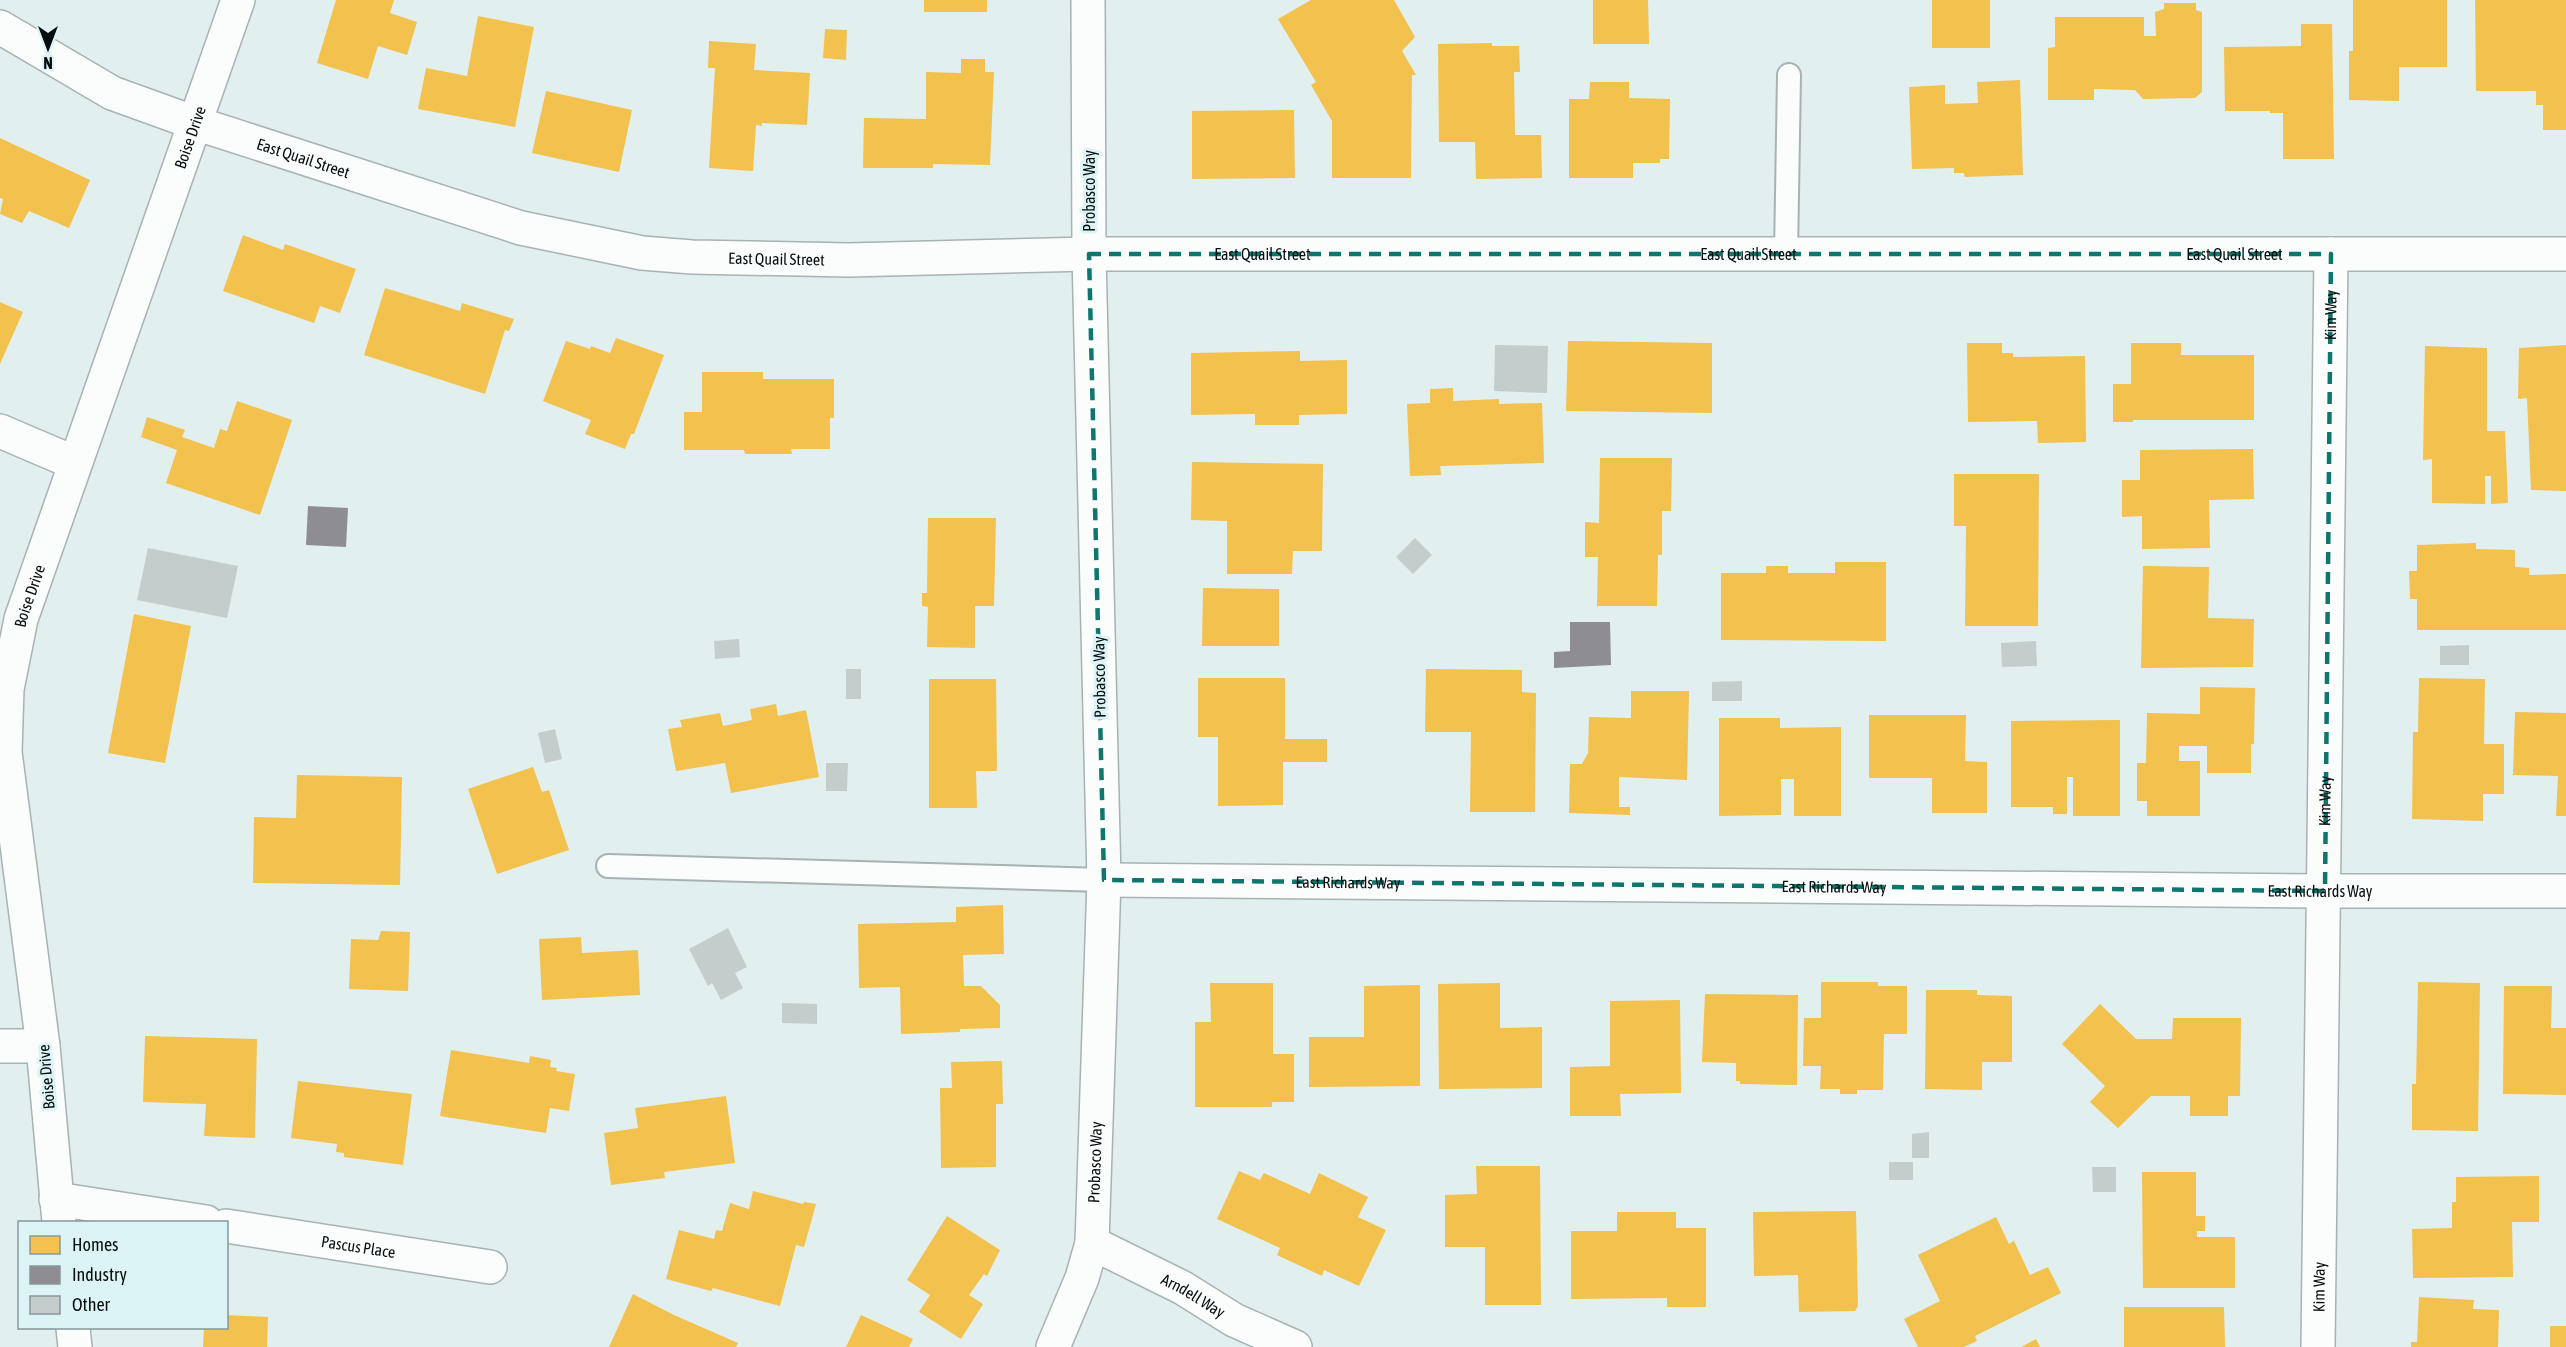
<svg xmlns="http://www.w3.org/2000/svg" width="2566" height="1347" font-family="'Asap Condensed',sans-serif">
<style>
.homes{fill:#f2c14e}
.industry{fill:#8d8d92}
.building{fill:#c4cdcc}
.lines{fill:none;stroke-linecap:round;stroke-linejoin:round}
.lane-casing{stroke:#a8b2b3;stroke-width:26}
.street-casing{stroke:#a8b2b3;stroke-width:36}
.secondary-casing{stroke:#a8b2b3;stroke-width:36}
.lane{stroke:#fbfdfd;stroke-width:22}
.street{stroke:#fbfdfd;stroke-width:33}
.secondary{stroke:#fbfdfd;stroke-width:33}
.marked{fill:none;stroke:#0f766e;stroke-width:4.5;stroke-dasharray:12 8;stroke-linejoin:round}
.labels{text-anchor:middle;stroke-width:6;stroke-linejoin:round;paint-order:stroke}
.street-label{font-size:16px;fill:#060d0e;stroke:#dcf4f5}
</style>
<rect width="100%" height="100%" fill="#e2efef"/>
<g class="homes">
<polygon points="336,0 394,0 390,13 417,22 407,55 378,46 368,79 317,63"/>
<rect x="924" y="0" width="63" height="12"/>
<polygon points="1311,0 1394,0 1415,37 1402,51 1416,75 1412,75 1411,178 1332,178 1332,121 1311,85 1316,82 1278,19"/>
<polygon points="1593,0 1648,0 1649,44 1593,44"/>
<rect x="1932" y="0" width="58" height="48"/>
<polygon points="2353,0 2447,0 2447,67 2399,67 2399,101 2349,100 2349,51 2353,51"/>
<polygon points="2475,0 2566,0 2566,130 2543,130 2543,105 2536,105 2536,91 2476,91"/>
<polygon points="2164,3 2196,3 2196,10 2202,12 2202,92 2195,98 2143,99 2135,90 2094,89 2094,100 2048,100 2048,48 2055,47 2055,17 2144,17 2144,36 2156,36 2155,12 2164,9"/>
<polygon points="478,16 534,27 515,127 418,109 426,68 467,76"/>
<polygon points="2301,24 2332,24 2334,159 2283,159 2283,113 2270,113 2270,111 2225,111 2224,47 2301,46"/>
<polygon points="825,29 847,30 846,60 823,58"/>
<polygon points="709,41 756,44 754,70 810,73 807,125 762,123 762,126 756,125 753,171 709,168 715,68 708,68"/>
<polygon points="1492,43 1492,46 1519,46 1520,72 1514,72 1515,135 1541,135 1542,178 1476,179 1475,142 1439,142 1438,44"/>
<polygon points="961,59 985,59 985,72 994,72 990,165 933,164 933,168 863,168 864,118 926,119 926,72 961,73"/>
<polygon points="2020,80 2023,175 1965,177 1964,173 1954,173 1954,168 1912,169 1909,87 1945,85 1945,104 1978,103 1977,82"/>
<polygon points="1590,82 1629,82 1629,98 1670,99 1669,159 1660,159 1660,163 1633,163 1633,178 1569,178 1569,99 1589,99"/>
<polygon points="546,91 632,110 619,172 532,153"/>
<polygon points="1294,110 1295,178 1192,179 1192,111"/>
<polygon points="0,138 90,180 69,228 29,211 22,223 0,214 3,199 0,198"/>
<polygon points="243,235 283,250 285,244 356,269 340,313 320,306 314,323 223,291"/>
<polygon points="385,288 460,311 462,303 514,319 509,331 505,330 485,394 364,355"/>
<polygon points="0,302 23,312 0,364"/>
<polygon points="616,338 664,355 634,434 631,434 625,449 585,434 591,420 543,401 566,341 590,349 591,346 610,353"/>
<polygon points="1568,341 1712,343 1712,413 1566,411"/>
<polygon points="1967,343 2002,343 2002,353 2013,353 2013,357 2085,356 2086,442 2038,443 2037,421 1968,422"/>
<polygon points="2131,343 2181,343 2181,355 2254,355 2254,420 2133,420 2133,422 2113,422 2113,384 2131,384"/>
<polygon points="2566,345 2566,491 2531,490 2527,398 2518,399 2519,348"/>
<polygon points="2425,346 2487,348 2487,431 2505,431 2508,503 2491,504 2491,476 2485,476 2485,504 2432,503 2432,459 2423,460"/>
<polygon points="1300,351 1300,361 1347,360 1347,414 1299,415 1299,425 1255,425 1255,414 1191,415 1191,353"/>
<polygon points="702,372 763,372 763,379 834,379 834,418 830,418 830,449 791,449 792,454 745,454 744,450 684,450 684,412 702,412"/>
<polygon points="1453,388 1453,401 1499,399 1499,404 1542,403 1544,463 1440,466 1441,475 1410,476 1407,404 1430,403 1430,389"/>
<polygon points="237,401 292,420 260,515 166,483 177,450 141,437 147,417 185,430 182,437 214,448 220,429 227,431"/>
<polygon points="2253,449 2254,499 2209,500 2210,548 2142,549 2142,516 2122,517 2122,480 2140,480 2140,450"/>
<polygon points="1600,458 1672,458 1671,511 1662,511 1662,555 1658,555 1657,606 1597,606 1598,557 1585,557 1585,522 1599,523"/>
<polygon points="1192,462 1323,464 1322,551 1293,551 1292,574 1227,574 1227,521 1191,520"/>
<polygon points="1954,474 2039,474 2038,626 1965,626 1966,526 1954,526"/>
<polygon points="928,518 996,518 994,606 975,606 975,648 927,647 928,607 922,606 922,593 927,593"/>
<polygon points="2476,543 2476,549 2515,550 2515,567 2529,568 2529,575 2566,574 2566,630 2417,630 2417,599 2410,599 2409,571 2417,571 2417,545"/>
<polygon points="1835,562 1886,562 1886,641 1721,640 1721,573 1766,573 1766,566 1788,566 1788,573 1835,573"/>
<polygon points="2143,566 2209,567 2208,618 2254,619 2253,667 2141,668"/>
<polygon points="1203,588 1279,589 1279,646 1202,646"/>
<polygon points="134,614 191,626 165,763 108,753"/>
<polygon points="1426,669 1522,670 1522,692 1536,693 1535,812 1470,812 1471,732 1425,732"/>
<polygon points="1198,678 1285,678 1285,739 1327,739 1327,762 1283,762 1283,805 1218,806 1218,737 1198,737"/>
<polygon points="2419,678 2485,679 2484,744 2504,744 2504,794 2483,794 2483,821 2412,819 2413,732 2418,732"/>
<polygon points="929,679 996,679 997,771 976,771 977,808 929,808"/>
<polygon points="2200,687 2255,688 2254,744 2251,744 2251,773 2207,773 2207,746 2179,746 2179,761 2200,761 2200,816 2147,816 2147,801 2137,801 2137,763 2146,763 2147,713 2200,714"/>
<polygon points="1631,691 1689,691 1687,780 1619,777 1619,807 1630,807 1630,815 1569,813 1570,764 1582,764 1588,753 1589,717 1631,718"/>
<polygon points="776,704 778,716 806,710 819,777 731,793 725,763 676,771 668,729 682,727 680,720 720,713 723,726 752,720 750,709"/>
<polygon points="2515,712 2566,713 2566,816 2556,816 2558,776 2513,775"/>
<polygon points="1869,715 1966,715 1965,761 1987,762 1987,813 1932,813 1932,778 1869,778"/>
<polygon points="1719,718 1780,718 1780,728 1841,727 1841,816 1794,816 1794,779 1781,779 1781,815 1719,816"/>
<polygon points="2120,720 2120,816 2073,816 2073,777 2067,777 2067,814 2053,814 2053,807 2011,807 2011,721"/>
<polygon points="533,767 542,792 549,790 569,850 497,874 468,789"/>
<polygon points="297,775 402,777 400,885 253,883 254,817 296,818"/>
<polygon points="1003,905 1004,954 963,955 964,986 981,986 1000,1005 1000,1028 960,1029 960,1032 901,1034 900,987 859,988 858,924 956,922 956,907"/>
<polygon points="381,931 410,932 408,991 349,989 351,939 378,940"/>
<polygon points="581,937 582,953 638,950 640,995 542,1000 539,939"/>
<polygon points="1821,982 1878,982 1878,986 1907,986 1907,1034 1884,1034 1883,1090 1857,1090 1857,1094 1840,1094 1840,1089 1820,1089 1821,1066 1803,1066 1804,1018 1821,1018"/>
<polygon points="2418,982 2480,983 2478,1131 2412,1130 2412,1084 2416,1084"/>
<polygon points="1210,983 1273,983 1273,1054 1294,1054 1294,1102 1272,1102 1272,1107 1195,1107 1195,1022 1211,1022"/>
<polygon points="1500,983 1500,1028 1542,1027 1542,1088 1439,1089 1438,984"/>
<polygon points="1420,985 1420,1086 1309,1087 1309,1037 1364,1037 1364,986"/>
<polygon points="2504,986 2552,986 2551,1028 2566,1028 2566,1095 2503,1094"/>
<polygon points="1926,990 1977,990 1977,995 2012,996 2012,1062 1982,1062 1982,1090 1925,1089"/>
<polygon points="1705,994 1798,995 1797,1085 1740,1084 1740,1081 1736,1081 1736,1063 1702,1062"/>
<polygon points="1680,1000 1681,1093 1620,1094 1621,1116 1570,1116 1570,1067 1610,1066 1610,1001"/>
<polygon points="2100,1004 2136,1039 2172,1039 2173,1018 2241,1018 2240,1096 2228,1096 2228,1116 2190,1116 2190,1096 2151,1096 2118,1128 2090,1102 2105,1086 2062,1044"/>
<polygon points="145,1036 257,1039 255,1138 204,1136 206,1104 143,1102"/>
<polygon points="451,1050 529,1063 530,1056 551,1060 550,1067 557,1068 556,1071 575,1074 569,1111 550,1108 546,1133 440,1116"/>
<polygon points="1002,1061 1003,1104 996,1104 996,1167 941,1168 940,1088 952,1088 951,1062"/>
<polygon points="298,1081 412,1094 403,1165 344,1157 344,1153 336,1152 337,1144 291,1138"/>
<polygon points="726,1096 735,1163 664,1172 665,1178 611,1185 604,1133 638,1128 635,1108"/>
<polygon points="1476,1166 1540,1166 1541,1305 1485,1305 1485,1247 1445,1247 1445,1195 1477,1194"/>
<polygon points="1239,1171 1260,1180 1264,1173 1310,1194 1319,1173 1368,1197 1358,1217 1386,1230 1359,1286 1324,1270 1322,1276 1277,1255 1280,1248 1217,1219"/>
<polygon points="2142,1172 2196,1172 2196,1216 2205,1216 2205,1231 2197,1231 2197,1237 2235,1237 2235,1288 2143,1288"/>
<polygon points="2539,1176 2539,1222 2512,1222 2513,1277 2413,1278 2412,1229 2452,1228 2452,1202 2456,1202 2456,1177"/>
<polygon points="753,1191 803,1204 804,1202 816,1204 804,1247 796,1245 780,1306 713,1288 711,1291 666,1279 679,1230 714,1239 716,1230 722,1231 730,1203 749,1209"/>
<polygon points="1856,1211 1858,1306 1855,1311 1799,1312 1798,1275 1754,1276 1753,1212"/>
<polygon points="1617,1212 1676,1212 1676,1228 1706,1228 1706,1307 1667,1307 1667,1298 1571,1299 1571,1231 1617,1231"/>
<polygon points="947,1216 1000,1250 987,1276 984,1274 969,1295 983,1304 961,1339 919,1312 930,1295 907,1280"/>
<polygon points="1996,1217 2009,1244 2014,1241 2030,1275 2048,1267 2061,1293 1975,1336 1977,1341 1964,1347 1918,1347 1904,1319 1940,1301 1918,1255"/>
<polygon points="633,1294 674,1315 738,1343 736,1347 609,1347"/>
<polygon points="2419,1297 2474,1300 2473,1309 2499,1310 2498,1347 2411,1347 2411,1342 2417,1342"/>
<polygon points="2124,1307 2224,1307 2225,1347 2124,1347"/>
<polygon points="226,1315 268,1317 267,1347 203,1347 204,1328 226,1328"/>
<polygon points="861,1315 913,1339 909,1347 846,1347"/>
<rect x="2550" y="1326" width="16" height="21"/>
<polygon points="2036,1339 2040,1347 2021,1347"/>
</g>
<g class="industry">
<polygon points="308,506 348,508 346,547 306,545"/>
<polygon points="1570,622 1610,622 1611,665 1554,668 1554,652 1570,651"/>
</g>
<g class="building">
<polygon points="1495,345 1548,346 1547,393 1494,391"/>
<polygon points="1415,538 1432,555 1413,574 1396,557"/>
<polygon points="148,548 238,566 227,618 137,600"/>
<polygon points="739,639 740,657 715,659 714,641"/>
<polygon points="2036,641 2037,666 2002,667 2001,643"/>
<polygon points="2469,645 2469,665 2440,665 2440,646"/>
<rect x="846" y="669" width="15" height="30"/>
<polygon points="1742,681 1742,701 1712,701 1712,682"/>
<polygon points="555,729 562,759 545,763 538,733"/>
<polygon points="826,763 848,763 847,791 826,791"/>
<polygon points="728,928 747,967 735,973 743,988 721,1000 712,983 708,986 689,949"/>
<polygon points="782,1003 817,1004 817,1024 782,1023"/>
<polygon points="1929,1132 1929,1158 1912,1158 1912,1134"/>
<rect x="1889" y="1162" width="24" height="18"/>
<polygon points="2092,1167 2116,1167 2116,1192 2093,1192"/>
</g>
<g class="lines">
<defs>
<g id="lane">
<polyline points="1786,254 1789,75"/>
<polyline points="608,866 1104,880"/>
</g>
<g id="street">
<path id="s1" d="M 0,27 L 112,93 L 195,123 L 521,228 L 642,253 L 692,257 L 849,260 L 1089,254 L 2566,254"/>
<polyline points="0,431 75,463"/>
<path id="s2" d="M 1104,880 L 2325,891 L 2566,891"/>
<polyline points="0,1046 43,1046"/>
<polyline points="56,1199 206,1222"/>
<path id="s3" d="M 59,1222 L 43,1046 L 5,752 L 7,689 L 21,619 L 238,0"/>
<path id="s4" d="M 226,1226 L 490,1267"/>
<path id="s5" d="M 1092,1243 L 1183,1288 L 1234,1320 L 1295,1347"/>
<polyline points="73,1328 75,1347"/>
<path id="s6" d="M 2318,1347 L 2331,254"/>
</g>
<g id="secondary">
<path id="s7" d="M 1053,1347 L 1082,1278 L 1092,1243 L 1104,880 L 1089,254 L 1088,0"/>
</g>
</defs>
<use href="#lane" class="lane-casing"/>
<use href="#street" class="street-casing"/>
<use href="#secondary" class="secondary-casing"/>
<use href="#lane" class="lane"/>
<use href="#street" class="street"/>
<use href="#secondary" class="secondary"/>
</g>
<path class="marked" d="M 1089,254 L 2331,254 L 2325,891 L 1104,880 Z"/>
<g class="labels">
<g class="street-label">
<text dy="6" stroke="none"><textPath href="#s3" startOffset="1118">Boise Drive</textPath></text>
<text dy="6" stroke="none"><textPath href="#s1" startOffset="332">East Quail Street</textPath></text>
<text transform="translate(1089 191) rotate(-90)" y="6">Probasco Way</text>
<text dy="6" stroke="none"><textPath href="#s1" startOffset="1305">East Quail Street</textPath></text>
<text dy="6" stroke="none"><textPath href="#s1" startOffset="1791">East Quail Street</textPath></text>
<text dy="6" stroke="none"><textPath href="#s1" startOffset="2277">East Quail Street</textPath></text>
<text dy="6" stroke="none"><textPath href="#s1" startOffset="819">East Quail Street</textPath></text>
<text dy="6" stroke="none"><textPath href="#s6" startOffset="1032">Kim Way</textPath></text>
<text dy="6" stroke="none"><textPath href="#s3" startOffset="632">Boise Drive</textPath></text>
<text transform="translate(1099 677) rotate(-91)" y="6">Probasco Way</text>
<text dy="6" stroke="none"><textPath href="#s6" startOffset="546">Kim Way</textPath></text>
<text dy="6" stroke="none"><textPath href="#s2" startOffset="244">East Richards Way</textPath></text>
<text dy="6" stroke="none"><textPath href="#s2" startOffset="730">East Richards Way</textPath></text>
<text dy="6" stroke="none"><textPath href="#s2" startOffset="1216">East Richards Way</textPath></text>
<text transform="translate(46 1077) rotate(-95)" y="6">Boise Drive</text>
<text dy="6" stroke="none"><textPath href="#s7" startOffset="192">Probasco Way</textPath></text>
<text dy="6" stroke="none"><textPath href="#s4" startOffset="134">Pascus Place</textPath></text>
<text dy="6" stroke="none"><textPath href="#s6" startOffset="60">Kim Way</textPath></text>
<text dy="6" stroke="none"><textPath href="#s5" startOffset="114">Arndell Way</textPath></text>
</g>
</g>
<rect x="18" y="1221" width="210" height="108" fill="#dcf4f5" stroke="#869899" stroke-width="1.5"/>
<rect x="30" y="1236" width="30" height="18" fill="#f2c14e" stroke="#869899" stroke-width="1.5"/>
<text x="72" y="1251" font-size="18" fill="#060d0e">Homes</text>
<rect x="30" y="1266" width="30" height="18" fill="#8d8d92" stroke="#869899" stroke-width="1.5"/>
<text x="72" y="1281" font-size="18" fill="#060d0e">Industry</text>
<rect x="30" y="1296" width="30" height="18" fill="#c4cdcc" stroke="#869899" stroke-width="1.5"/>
<text x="72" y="1311" font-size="18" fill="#060d0e">Other</text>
<g transform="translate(48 48) rotate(180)" stroke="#dcf4f5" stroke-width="4.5" paint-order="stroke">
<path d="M0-4.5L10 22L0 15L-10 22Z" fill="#060d0e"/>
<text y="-9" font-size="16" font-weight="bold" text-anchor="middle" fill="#060d0e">N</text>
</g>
</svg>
